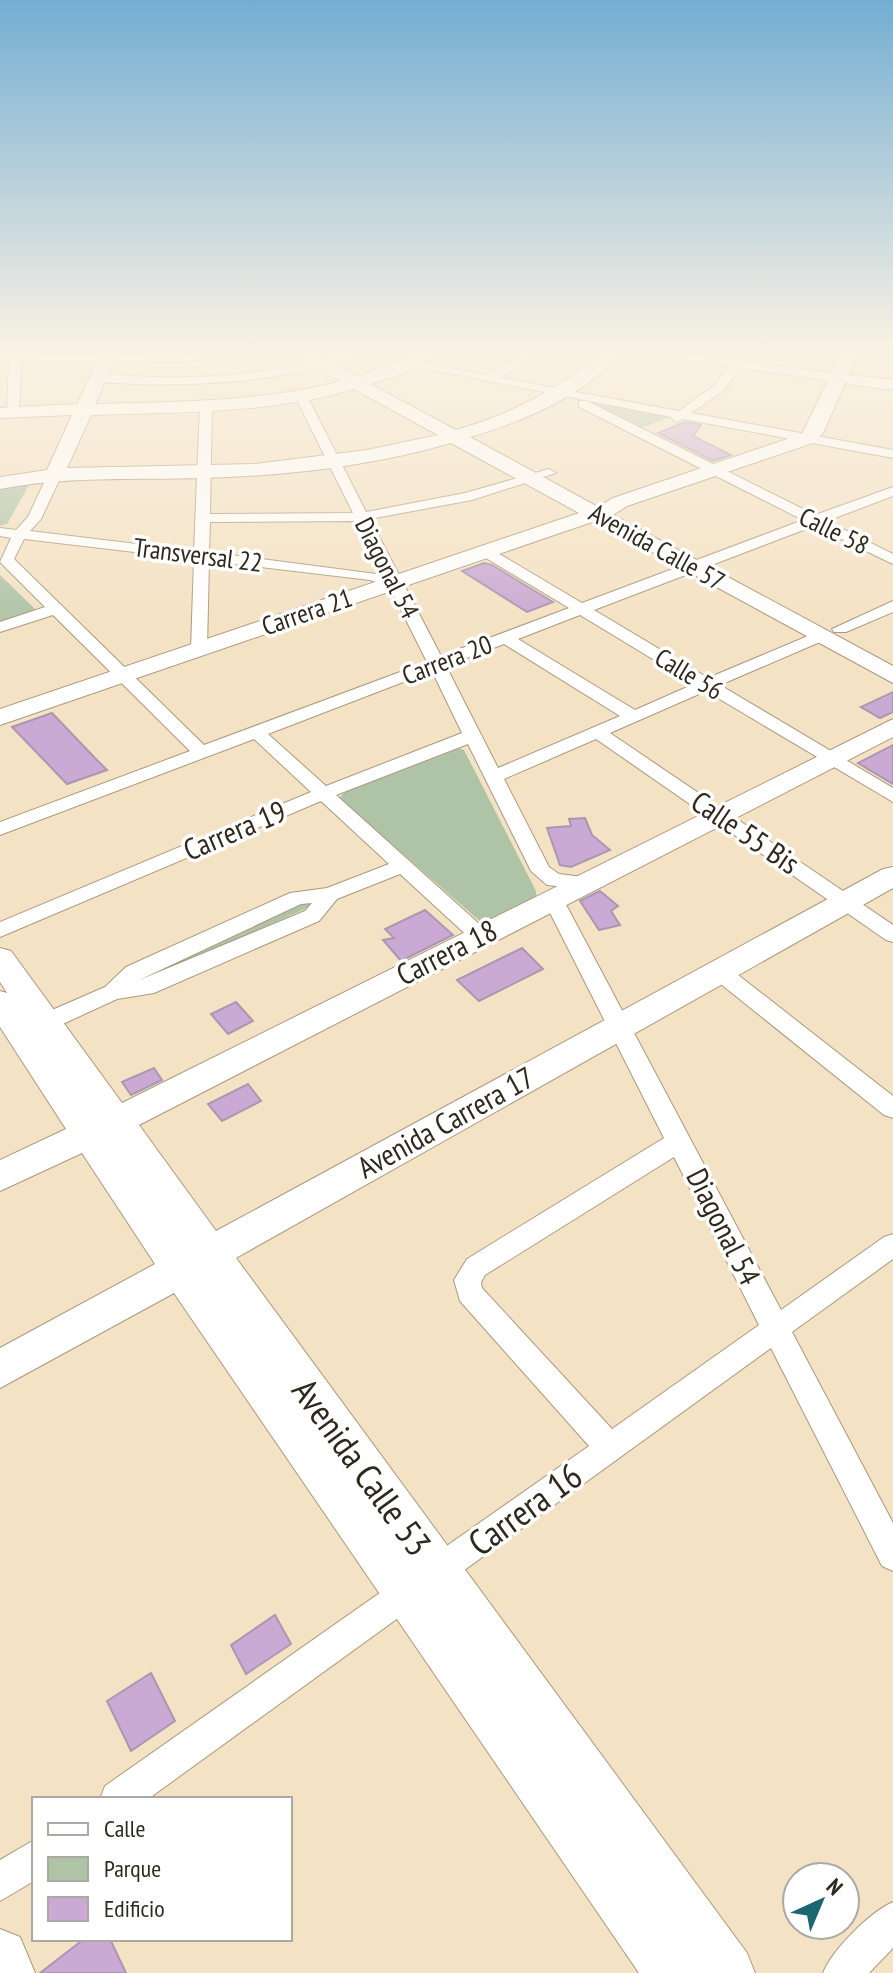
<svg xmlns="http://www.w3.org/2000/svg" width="893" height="1973" font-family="'PT Sans Narrow',sans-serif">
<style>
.green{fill:#afc4a7}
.building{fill:#caaad4;stroke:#ab97b1;stroke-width:2}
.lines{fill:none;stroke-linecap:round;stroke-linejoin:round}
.street-casing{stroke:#aa997d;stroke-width:2}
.secondary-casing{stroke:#aa997d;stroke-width:2}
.street{fill:#fff;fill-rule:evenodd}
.secondary{fill:#fff;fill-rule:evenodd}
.labels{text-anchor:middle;stroke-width:7;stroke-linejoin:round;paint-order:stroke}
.far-street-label{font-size:26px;fill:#2f291d;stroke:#fff}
.street-label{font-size:30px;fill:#2f291d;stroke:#fff}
.near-street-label{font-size:36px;fill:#2f291d;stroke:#fff}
</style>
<rect width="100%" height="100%" fill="#f4e2c4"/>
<g class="green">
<polygon points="579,399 673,416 638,429"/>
<polygon points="23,484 29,485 7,524 0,526 0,488"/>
<polygon points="0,575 35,609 32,613 0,622"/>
<polygon points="456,747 464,750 536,891 536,903 483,924 339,798 350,787"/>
<polygon points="302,901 311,902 311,906 149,980 139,979"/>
</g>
<g class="building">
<polygon points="685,422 701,425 693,436 731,455 713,461 658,433"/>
<polygon points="484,563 492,565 553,602 527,612 462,571"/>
<polygon points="893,692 893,712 880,718 861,707"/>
<polygon points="52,713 94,757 107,770 67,784 12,727"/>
<polygon points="893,745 893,784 858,763"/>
<polygon points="585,818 592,835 610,850 571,867 560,865 547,828 571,826 569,819"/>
<polygon points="600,891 618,906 611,911 620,925 599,930 580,901"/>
<polygon points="425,910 453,935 401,961 383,940 394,938 385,929"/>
<polygon points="522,948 543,969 479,1001 457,980"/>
<polygon points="236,1002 253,1021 228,1034 211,1014"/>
<polygon points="154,1068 162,1080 131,1095 122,1082"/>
<polygon points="248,1084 261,1101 222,1121 208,1104"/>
<polygon points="275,1615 291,1644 246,1674 231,1645"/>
<polygon points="151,1673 175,1721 131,1751 107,1701"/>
<polygon points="84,1939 110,1939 126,1973 40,1973"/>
</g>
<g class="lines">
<defs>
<g id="street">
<polygon points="236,349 274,349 179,362 21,360 19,413 13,417 7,413 9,360 0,359 0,353 179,356"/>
<path d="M 353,349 L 371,349 C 358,358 340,362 325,366 C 250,385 175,387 98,382 L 92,378 L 98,374 C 185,381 270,378 353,349 Z"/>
<polygon points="531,349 545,349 501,378 679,411 715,385 729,366 621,349 654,349 858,377 858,383 854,384 740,368 723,391 691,413 893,450 893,458 683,419 676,422 671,417 407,365 413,362 488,375"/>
<path d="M 300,390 L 306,394 L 366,512 L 465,493 L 549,469 L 556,473 L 472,500 L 370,519 L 441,656 L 569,608 L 481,555 L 481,549 L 491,549 L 582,603 L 803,520 L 579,407 L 579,401 L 587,401 L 815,515 L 893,487 L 893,496 L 827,521 L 893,554 L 893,564 L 814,526 L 594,610 L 708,678 L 815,633 L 827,633 L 827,639 L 720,685 L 893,788 L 893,802 L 706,691 L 610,733 L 893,925 L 893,942 L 886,940 L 596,739 L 504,779 L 549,867 L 559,874 L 591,878 L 594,883 L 584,889 L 547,885 L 531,871 L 468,744 L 336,795 L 487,931 L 491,936 L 487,941 L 473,941 L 400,874 L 337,899 L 319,921 L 154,993 L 117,999 L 52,1029 L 36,1029 L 33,1023 L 36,1017 L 105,987 L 126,967 L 290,893 L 327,888 L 389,864 L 321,801 L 0,937 L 0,922 L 311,792 L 254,739 L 0,835 L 0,822 L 190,751 L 53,615 L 0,632 L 0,622 L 45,607 L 0,562 L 11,538 L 0,536 L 0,528 L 16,530 L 28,517 L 48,474 L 55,470 L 62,474 L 41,519 L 30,531 L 194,551 L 200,405 L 206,401 L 212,405 L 210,514 L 353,513 L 294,394 ZM 357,521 L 384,575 L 209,552 L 210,522 ZM 24,539 L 194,559 L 191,649 L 199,654 L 207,649 L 209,561 L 370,580 L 389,586 L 427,662 L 204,745 L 14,559 ZM 580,615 L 694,684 L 635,710 L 518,639 ZM 504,644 L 620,716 L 498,768 L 446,666 ZM 432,671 L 462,733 L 326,786 L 268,734 ZM 312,903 L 305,911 L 137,981 L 301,904 Z"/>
<polygon points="893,601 893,612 846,632 834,632 832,629"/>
<path d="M 553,892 L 563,899 L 781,1310 L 884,1237 L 893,1234 L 893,1259 L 792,1332 L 893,1523 L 893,1571 L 882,1566 L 771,1348 L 148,1799 L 100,1799 L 105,1786 L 589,1446 L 460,1301 L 454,1280 L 467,1259 L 664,1138 L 543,899 ZM 674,1157 L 759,1325 L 612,1429 L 482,1288 L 481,1282 L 485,1275 Z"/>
<polygon points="720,965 728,967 893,1096 893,1118 884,1115 712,977 709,972 712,967"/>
<polygon points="34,1840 34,1881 0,1901 0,1860"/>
<path d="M 893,1902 L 893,1948 L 869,1973 L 823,1973 C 832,1950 870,1912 893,1902 Z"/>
</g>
<g id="secondary">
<path d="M 103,349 L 119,349 L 95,404 C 177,402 262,402 341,381 L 286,349 L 307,349 L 357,377 L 430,349 L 452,349 L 398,375 L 370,384 L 456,430 C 513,414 562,387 607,349 L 625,349 C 587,394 525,421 470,437 L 598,507 L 613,498 L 802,434 L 843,349 L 859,349 L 847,378 L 854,375 L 893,380 L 893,390 L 854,385 L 846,381 L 824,431 L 816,442 L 627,506 L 613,515 L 893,666 L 893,683 L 595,521 L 0,725 L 0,709 L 579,513 L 451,443 C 371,466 286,476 202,478 C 134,480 67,476 0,489 L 0,477 L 47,470 L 72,415 L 0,418 L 0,408 L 77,404 ZM 354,389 L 438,435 L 367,450 L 255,464 L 67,468 L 91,415 C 178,412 269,414 354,389 Z"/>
<polygon points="893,719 893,737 139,1125 216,1231 883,869 893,867 893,888 236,1258 747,1953 755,1973 639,1973 174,1293 0,1388 0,1348 155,1264 82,1153 0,1191 0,1160 66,1129 0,1027 0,991 7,993 0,982 0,948 11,951 122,1103"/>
<polygon points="0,1929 20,1937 35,1973 0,1973"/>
</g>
</defs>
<use href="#street" class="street-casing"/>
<use href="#secondary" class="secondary-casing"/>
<use href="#street" class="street"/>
<use href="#secondary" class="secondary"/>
</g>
<linearGradient id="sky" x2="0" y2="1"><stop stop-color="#73aed2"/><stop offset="0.56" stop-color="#faf2e4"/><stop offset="1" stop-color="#faf2e4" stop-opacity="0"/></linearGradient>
<rect width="893" height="625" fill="url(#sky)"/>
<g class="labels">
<g class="far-street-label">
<text transform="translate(834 531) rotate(26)" y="9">Calle 58</text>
<text transform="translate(657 547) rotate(29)" y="9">Avenida Calle 57</text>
<text transform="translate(198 555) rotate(7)" y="9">Transversal 22</text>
<text transform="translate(387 568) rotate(63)" y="9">Diagonal 54</text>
<text transform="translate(307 612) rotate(-19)" y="9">Carrera 21</text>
<text transform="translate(447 660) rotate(-21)" y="9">Carrera 20</text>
<text transform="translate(689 674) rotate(31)" y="9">Calle 56</text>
</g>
<g class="street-label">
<text transform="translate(235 831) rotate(-23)" y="10">Carrera 19</text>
<text transform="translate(745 833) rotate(34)" y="10">Calle 55 Bis</text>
<text transform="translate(447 953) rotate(-27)" y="10">Carrera 18</text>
<text transform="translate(446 1123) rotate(-29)" y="10">Avenida Carrera 17</text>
<text transform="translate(723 1227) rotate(63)" y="10">Diagonal 54</text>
</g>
<g class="near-street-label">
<text transform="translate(362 1467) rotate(54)" y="13">Avenida Calle 53</text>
<text transform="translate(525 1509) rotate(-36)" y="13">Carrera 16</text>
</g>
</g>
<rect x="32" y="1797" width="260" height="144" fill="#ffffff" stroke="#aca9a5" stroke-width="2"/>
<rect x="48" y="1823" width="40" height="12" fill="#ffffff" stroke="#aca9a5" stroke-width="2"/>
<text x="104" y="1837" font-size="24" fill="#2f291d">Calle</text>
<rect x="48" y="1857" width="40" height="24" fill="#afc4a7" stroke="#aca9a5" stroke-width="2"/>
<text x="104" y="1877" font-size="24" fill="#2f291d">Parque</text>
<rect x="48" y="1897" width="40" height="24" fill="#caaad4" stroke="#aca9a5" stroke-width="2"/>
<text x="104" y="1917" font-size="24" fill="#2f291d">Edificio</text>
<g transform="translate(821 1901) rotate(44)"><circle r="38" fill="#ffffff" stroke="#aca9a5" stroke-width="2"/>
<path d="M0-6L14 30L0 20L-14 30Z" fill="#1c6672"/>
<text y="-12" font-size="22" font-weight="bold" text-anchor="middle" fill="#2f291d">N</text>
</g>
</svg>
